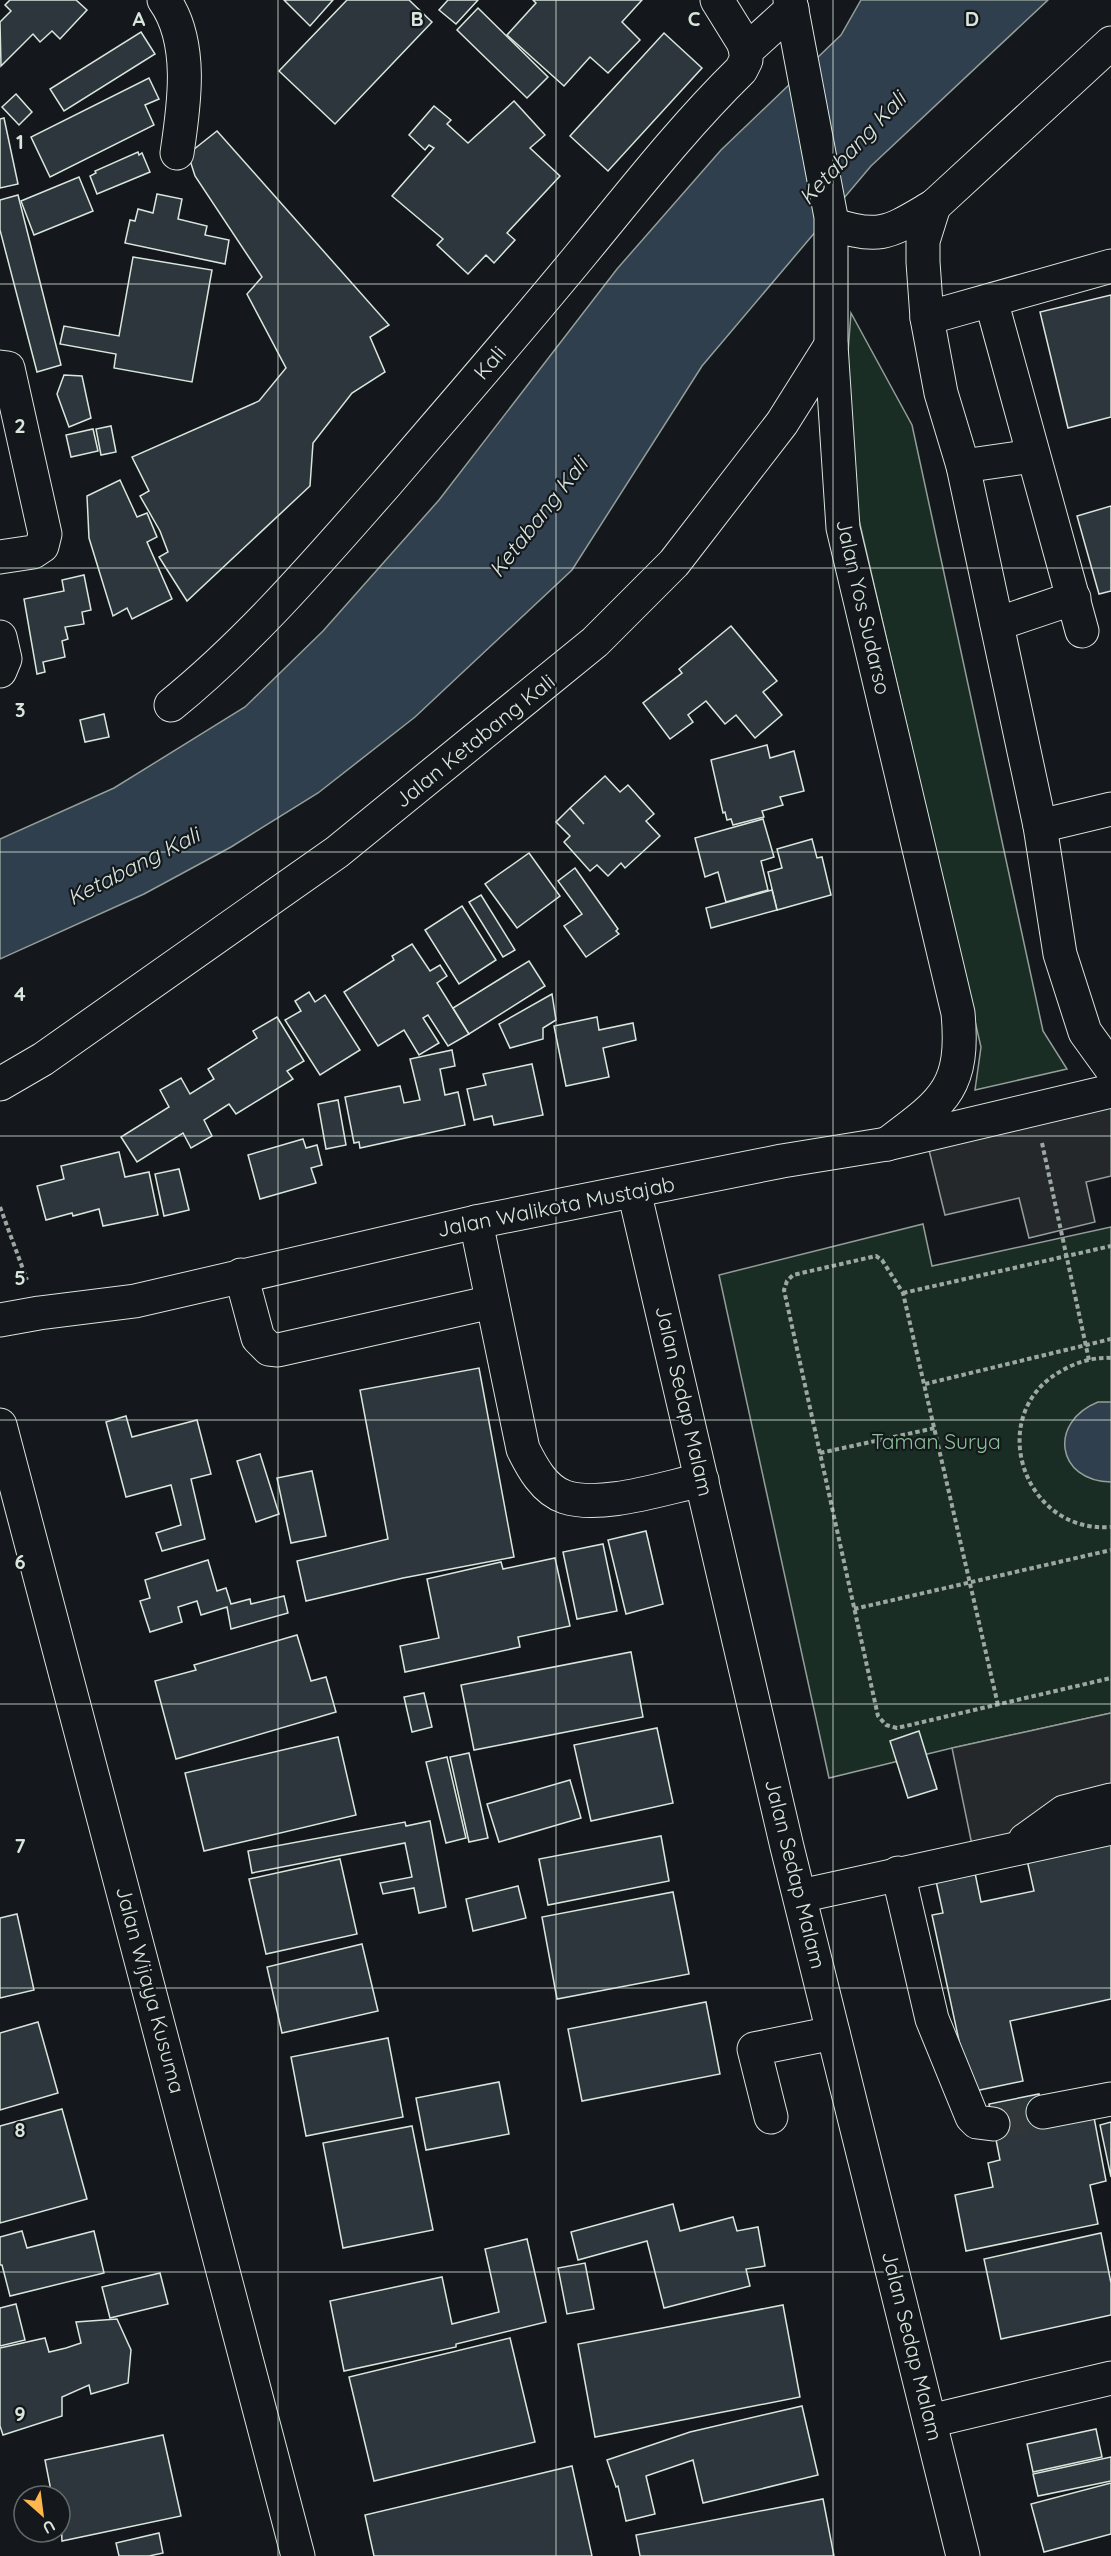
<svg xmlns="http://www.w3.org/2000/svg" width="1111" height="2556" font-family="Quicksand,sans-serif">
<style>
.green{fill:#1a2d24;stroke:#939e99;stroke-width:1.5}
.parking{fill:#24282b;stroke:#939e99;stroke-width:1.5}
.water{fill:#2f3f4d;stroke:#939e99;stroke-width:1.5}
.building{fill:#2c363c;stroke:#d8e6dc;stroke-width:1.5}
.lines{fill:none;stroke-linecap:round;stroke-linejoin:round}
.minor-tunnel{stroke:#313739;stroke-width:33;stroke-dasharray:33 16;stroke-linecap:butt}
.minor-casing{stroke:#d8e6dc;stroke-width:35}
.major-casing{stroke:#d8e6dc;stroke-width:35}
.path{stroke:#9da8a2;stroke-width:4;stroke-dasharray:4.5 3;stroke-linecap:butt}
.minor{stroke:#14181c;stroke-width:33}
.major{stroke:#14181c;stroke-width:33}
.grid{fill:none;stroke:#d8e6dc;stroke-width:1.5;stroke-opacity:0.55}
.labels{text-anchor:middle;stroke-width:4.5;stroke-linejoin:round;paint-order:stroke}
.street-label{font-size:21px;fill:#d8e6dc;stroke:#14181c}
.park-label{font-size:21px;fill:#8ac095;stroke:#14181c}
.water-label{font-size:22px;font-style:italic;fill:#d8e6dc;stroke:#14181c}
.grid-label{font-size:20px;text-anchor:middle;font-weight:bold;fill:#d8e6dc;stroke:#14181c;stroke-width:4.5;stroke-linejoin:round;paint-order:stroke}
</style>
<rect width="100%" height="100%" fill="#14181c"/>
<g class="green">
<polygon points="851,313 912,425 1043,1031 1067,1069 975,1090 981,1047 841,442"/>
<polygon points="923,1224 932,1266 1111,1227 1111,1713 952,1748 829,1778 719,1275"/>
</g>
<g class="parking">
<polygon points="1111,1107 1111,1176 1086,1182 1095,1222 1029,1238 1019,1198 945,1215 929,1150"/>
<polygon points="1111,1713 1111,1815 972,1845 952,1748"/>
</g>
<g class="water">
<polygon points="861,0 1048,0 871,166 702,366 572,570 415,717 318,793 231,847 144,894 0,959 0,839 114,788 245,707 323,631 439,500 617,269 721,150 841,35"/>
<path d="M 1098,1402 L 1111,1402 L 1111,1482 C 1056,1481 1048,1422 1098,1402 Z"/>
</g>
<g class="building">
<polygon points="10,0 76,0 87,10 60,39 52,31 40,42 33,34 1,66 0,22 11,11 5,5"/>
<polygon points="284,0 333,0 310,26"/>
<polygon points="347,0 409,0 432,22 335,124 279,71"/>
<polygon points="448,0 478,0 456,24 439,10"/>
<polygon points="533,0 642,0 622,22 640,40 608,73 590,57 564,86 507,35 536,3"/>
<polygon points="478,8 548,77 527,98 457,30"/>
<polygon points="141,32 155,54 64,111 50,89"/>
<polygon points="664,33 702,68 608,171 570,136"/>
<polygon points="149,78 159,99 145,105 154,125 50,177 31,137"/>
<polygon points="16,94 32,112 19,125 2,107"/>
<polygon points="514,101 545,135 530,148 560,176 507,233 515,240 494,263 486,255 468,274 437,245 443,239 392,196 434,148 429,145 425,150 409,135 434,106 451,120 447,124 468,143"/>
<polygon points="4,118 18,184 0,188 0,119"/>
<polygon points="217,131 389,325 370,337 385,372 352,393 313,443 310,486 187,601 159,557 168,552 160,531 140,496 149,491 132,457 259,401 286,368 247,294 262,277 195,176 188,154"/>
<polygon points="138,152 139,155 142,153 150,172 97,194 90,176 96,173 95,171"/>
<polygon points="79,177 93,211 34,235 21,201"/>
<polygon points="157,194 182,199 178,219 207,226 205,235 229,240 225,264 125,243 130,220 135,221 138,209 153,213"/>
<polygon points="18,195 61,365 37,372 0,230 0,200"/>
<polygon points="133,257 212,270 192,382 114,368 116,354 60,344 64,326 119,336"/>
<polygon points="1111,295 1111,417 1068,428 1040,312"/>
<polygon points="64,375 82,376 91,418 69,427 57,394"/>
<polygon points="111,426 116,452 101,455 96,429"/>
<polygon points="93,429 98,451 71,457 66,435"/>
<polygon points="120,480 137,517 147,513 157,537 147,542 172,599 132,619 127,608 113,616 89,538 87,496"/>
<polygon points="1111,506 1111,591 1099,594 1077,516"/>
<polygon points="84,575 91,610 82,612 84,624 65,627 68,639 62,641 65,657 43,662 45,672 37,674 24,599 64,591 62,580"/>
<polygon points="731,626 777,681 763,692 782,715 755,738 736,715 725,724 706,701 688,715 693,722 670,739 643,703 682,673 679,669"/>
<polygon points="104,714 109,737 85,742 80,720"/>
<polygon points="767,745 770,758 794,751 804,791 780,797 783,805 762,811 764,817 733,825 731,819 727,820 725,812 723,813 711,760"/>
<polygon points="605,776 620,792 628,785 654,814 646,821 660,836 625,868 621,863 608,876 597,865 590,871 564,842 570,836 556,822 570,808 584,824 570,808"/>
<polygon points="763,819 774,857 761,861 768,890 726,902 718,872 705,877 695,838"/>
<polygon points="812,839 817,858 822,857 831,895 777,910 768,872 782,868 777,849"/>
<polygon points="529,853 560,896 517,928 485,884"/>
<polygon points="575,868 618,929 616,931 619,934 586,957 564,926 582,914 558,881"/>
<polygon points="772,890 777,910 711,928 706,908"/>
<polygon points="481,895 515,950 503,957 469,902"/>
<polygon points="462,906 496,960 459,984 425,930"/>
<polygon points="412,944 430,971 440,965 447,976 437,983 469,1034 448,1046 428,1015 423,1018 439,1043 419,1055 404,1030 378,1046 344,992 394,960 392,956"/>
<polygon points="529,961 545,986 469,1034 453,1008"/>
<polygon points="309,992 315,1002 325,995 360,1050 320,1075 285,1020 301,1011 295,1001"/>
<polygon points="552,994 556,1020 543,1028 543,1039 510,1048 499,1024"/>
<polygon points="277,1017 304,1061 287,1071 293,1079 236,1114 229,1104 204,1120 212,1136 191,1148 183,1133 137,1162 121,1137 169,1107 160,1090 181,1078 190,1094 214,1079 208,1069 257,1038 253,1031"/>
<polygon points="597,1017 599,1030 633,1023 636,1040 603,1048 609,1077 566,1086 554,1026"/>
<polygon points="452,1050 455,1066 440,1069 445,1095 458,1092 465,1125 360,1148 359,1142 354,1143 345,1097 400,1086 404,1103 420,1100 410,1059"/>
<polygon points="532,1064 543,1115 494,1125 492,1116 474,1120 467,1089 486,1085 483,1074"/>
<polygon points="338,1100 346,1145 326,1149 318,1104"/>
<polygon points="303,1139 306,1148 317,1145 322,1165 311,1168 316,1183 260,1199 248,1155"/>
<polygon points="119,1152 125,1177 149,1172 158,1215 103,1226 99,1209 73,1216 72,1213 46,1220 37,1186 64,1179 61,1166"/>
<polygon points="179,1169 189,1210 164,1216 155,1174"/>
<polygon points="479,1368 514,1557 403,1578 306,1601 297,1561 388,1539 360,1390"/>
<polygon points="126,1416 132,1437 197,1420 211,1474 191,1479 205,1539 162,1551 156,1533 181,1525 171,1485 126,1497 106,1422"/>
<polygon points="260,1454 279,1514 256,1522 237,1461"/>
<polygon points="312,1471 326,1536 291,1543 277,1478"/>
<polygon points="646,1531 663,1604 626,1614 608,1540"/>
<polygon points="603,1544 617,1611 577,1619 563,1552"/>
<polygon points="555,1558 570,1626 518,1637 520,1647 405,1672 400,1646 439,1638 427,1579 501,1562 503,1569"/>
<polygon points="208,1560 217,1591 226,1588 231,1604 250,1599 251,1604 284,1596 288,1613 231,1629 227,1607 201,1615 197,1601 178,1607 182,1622 150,1632 140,1601 150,1598 145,1580"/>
<polygon points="297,1635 311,1681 326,1677 336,1712 176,1759 155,1681 196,1670 194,1665"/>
<polygon points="631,1652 643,1717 474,1750 461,1685"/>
<polygon points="424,1693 432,1727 412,1732 404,1697"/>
<polygon points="657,1728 673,1803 591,1821 574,1745"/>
<polygon points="919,1731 937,1789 908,1798 890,1741"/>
<polygon points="338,1737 356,1815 204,1851 185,1773"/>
<polygon points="469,1753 488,1838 469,1842 450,1757"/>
<polygon points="447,1757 466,1838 446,1843 426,1762"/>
<polygon points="570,1780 581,1818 499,1842 487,1804"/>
<polygon points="430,1821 446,1907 419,1913 414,1888 383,1894 380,1883 412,1877 405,1843 252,1873 248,1851 405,1822 406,1826"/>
<polygon points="661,1836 669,1881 548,1905 539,1859"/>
<polygon points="1111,1841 1111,1999 1010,2021 1023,2081 970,2092 932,1915 943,1913 936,1881 975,1873 981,1902 1034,1891 1027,1860"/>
<polygon points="340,1859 357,1934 266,1954 249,1879"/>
<polygon points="518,1886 526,1918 473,1931 466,1899"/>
<polygon points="673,1892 689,1974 557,1999 542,1917"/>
<polygon points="17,1914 34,1990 0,1998 0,1918"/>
<polygon points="362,1944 378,2011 282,2033 267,1967"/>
<polygon points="706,2002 720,2074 582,2101 568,2029"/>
<polygon points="38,2022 58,2093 0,2110 0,2033"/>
<polygon points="388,2038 403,2117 306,2136 291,2057"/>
<polygon points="499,2082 509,2134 426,2150 416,2098"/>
<polygon points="1039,2094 1043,2112 1093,2112 1106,2181 1090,2185 1098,2224 966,2251 955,2195 993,2187 988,2163 1000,2160 989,2104"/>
<polygon points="62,2109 87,2199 0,2223 0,2126"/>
<polygon points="1111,2122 1111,2177 1100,2125"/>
<polygon points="412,2126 433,2230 343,2248 323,2143"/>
<polygon points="673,2204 680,2231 733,2217 737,2231 758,2227 765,2266 746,2269 750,2286 664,2308 647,2241 578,2260 571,2232"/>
<polygon points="22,2231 27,2248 94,2231 104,2273 10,2296 2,2265 0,2265 0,2237"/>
<polygon points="1101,2233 1111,2283 1111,2315 1001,2339 984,2259"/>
<polygon points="527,2239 546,2322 456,2344 456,2347 344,2371 330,2301 442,2277 452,2324 499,2312 485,2249"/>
<polygon points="585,2263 594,2309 567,2314 558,2268"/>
<polygon points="160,2273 168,2304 110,2318 102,2287"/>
<polygon points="16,2304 25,2340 0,2346 0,2308"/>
<polygon points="783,2305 800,2397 595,2437 578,2344"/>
<polygon points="117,2319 131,2350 128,2383 91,2394 89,2385 62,2397 62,2416 3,2435 0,2426 0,2348 45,2338 49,2352 66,2348 81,2343 76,2322"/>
<polygon points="510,2338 535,2442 374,2481 349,2377"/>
<polygon points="802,2406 818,2475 703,2503 693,2460 646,2476 655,2514 626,2521 618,2486 616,2487 607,2460 690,2432"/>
<polygon points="1096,2429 1102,2457 1033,2472 1027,2444"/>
<polygon points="163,2435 181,2516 62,2541 60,2496 52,2496 45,2460"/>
<polygon points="1111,2457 1111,2481 1038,2496 1033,2474"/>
<polygon points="572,2466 592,2556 374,2556 365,2515"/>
<polygon points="1111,2483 1111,2534 1044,2552 1031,2504"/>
<polygon points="823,2499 834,2556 640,2556 636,2535"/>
<polygon points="159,2533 163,2553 149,2556 119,2556 116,2543"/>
</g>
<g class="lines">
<polyline class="minor-tunnel" points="993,2124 1043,2112"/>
<defs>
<g id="minor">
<path d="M 164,0 C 194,42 184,106 177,153"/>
<polyline points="717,0 743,42 746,51"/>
<polyline points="934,206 1111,43"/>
<polyline points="991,300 1082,631"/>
<polyline points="927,318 1111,266"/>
<polyline points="0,367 8,368 45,534 42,546 33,552 0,557"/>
<polyline points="963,466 1033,456"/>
<polyline points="997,624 1074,598"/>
<polyline points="0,637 5,659 0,671"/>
<path d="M 171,705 C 251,640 318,561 386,484 C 452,407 519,330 583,252 C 634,190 683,127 741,70 L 746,60 L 746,51 L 792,9"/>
<polyline points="1040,826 1111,809"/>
<polyline points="0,1084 43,1059 337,852 595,642 674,563 782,423 831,345"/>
<polyline points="634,1191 787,1847 963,2556"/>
<path d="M 476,1222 L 523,1449 C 532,1467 544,1490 565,1497 C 602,1509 663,1488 702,1480"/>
<polyline points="241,1275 258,1338 269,1349 278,1350 492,1302"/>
<polyline points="0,1425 298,2556"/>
<polyline points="1025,1840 1064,1812 1111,1800"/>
<polyline points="898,1873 932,2019 972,2117 977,2122 993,2124"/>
<polyline points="800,1896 1111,1828"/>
<polyline points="1043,2112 1111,2099"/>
<polyline points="771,2117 754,2049 833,2033"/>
<polyline points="930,2421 1111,2378"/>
</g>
<g id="major">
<path d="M 790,0 L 831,217 L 831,345 L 843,528 L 958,1013 C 965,1089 943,1102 887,1144"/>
<polyline points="934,206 923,241 923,262 927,318 941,393 963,466 1040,826 1060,954 1085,1032 1111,1068"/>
<path d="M 832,224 C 881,241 891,231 934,206"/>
<polyline points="0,1320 39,1313 135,1301 476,1222 782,1161 887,1144 1111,1091"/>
</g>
</defs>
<use href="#minor" class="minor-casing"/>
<use href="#major" class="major-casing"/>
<g class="path">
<polyline points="1042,1143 1089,1360"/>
<polyline points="0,1207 27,1280"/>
<polyline points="903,1293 1111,1246"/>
<path d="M 1111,1358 C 1094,1357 1077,1362 1063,1370 C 983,1412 1022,1534 1111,1527"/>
<polyline points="925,1384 1111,1339"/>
<polyline points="820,1453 935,1428"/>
<polyline points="854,1609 1111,1550"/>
<polyline points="998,1705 903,1293 882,1260 876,1256 793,1275 787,1281 784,1290 878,1716 886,1725 897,1728 1111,1678"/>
</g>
<use href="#minor" class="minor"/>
<use href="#major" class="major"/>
</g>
<path class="grid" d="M 278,0 L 278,2556M 556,0 L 556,2556M 833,0 L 833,2556M 0,284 L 1111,284M 0,568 L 1111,568M 0,852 L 1111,852M 0,1136 L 1111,1136M 0,1420 L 1111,1420M 0,1704 L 1111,1704M 0,1988 L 1111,1988M 0,2272 L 1111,2272"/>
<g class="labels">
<g class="street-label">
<text transform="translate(490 363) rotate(-49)" y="7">Kali</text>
<text transform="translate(863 607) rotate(77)" y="7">Jalan Yos Sudarso</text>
<text transform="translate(475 741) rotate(-39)" y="7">Jalan Ketabang Kali</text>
<text transform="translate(556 1207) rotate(-11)" y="7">Jalan Walikota Mustajab</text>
<text transform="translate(684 1401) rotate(77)" y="7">Jalan Sedap Malam</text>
<text transform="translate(795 1874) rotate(76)" y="7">Jalan Sedap Malam</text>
<text transform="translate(150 1990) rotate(75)" y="7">Jalan Wijaya Kusuma</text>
<text transform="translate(912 2346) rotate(76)" y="7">Jalan Sedap Malam</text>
</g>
<g class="park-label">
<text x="936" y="1449">Taman Surya</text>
</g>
<g class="water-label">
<text transform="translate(852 148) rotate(-47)" y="8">Ketabang Kali</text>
<text transform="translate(538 517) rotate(-52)" y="8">Ketabang Kali</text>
<text transform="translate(133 866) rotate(-27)" y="8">Ketabang Kali</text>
</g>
</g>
<g class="grid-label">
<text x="139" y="26">A</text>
<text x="417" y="26">B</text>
<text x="694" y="26">C</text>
<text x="972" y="26">D</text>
<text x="20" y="149">1</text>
<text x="20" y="433">2</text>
<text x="20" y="717">3</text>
<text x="20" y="1001">4</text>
<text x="20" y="1285">5</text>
<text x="20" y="1569">6</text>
<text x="20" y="1853">7</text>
<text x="20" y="2137">8</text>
<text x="20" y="2421">9</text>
</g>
<g transform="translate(42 2514) rotate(152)"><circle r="28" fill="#14181c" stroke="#626a69" stroke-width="1.5"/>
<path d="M0-4.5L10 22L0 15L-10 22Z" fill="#ffb74d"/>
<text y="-9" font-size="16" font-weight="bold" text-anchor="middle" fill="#d8e6dc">U</text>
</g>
</svg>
